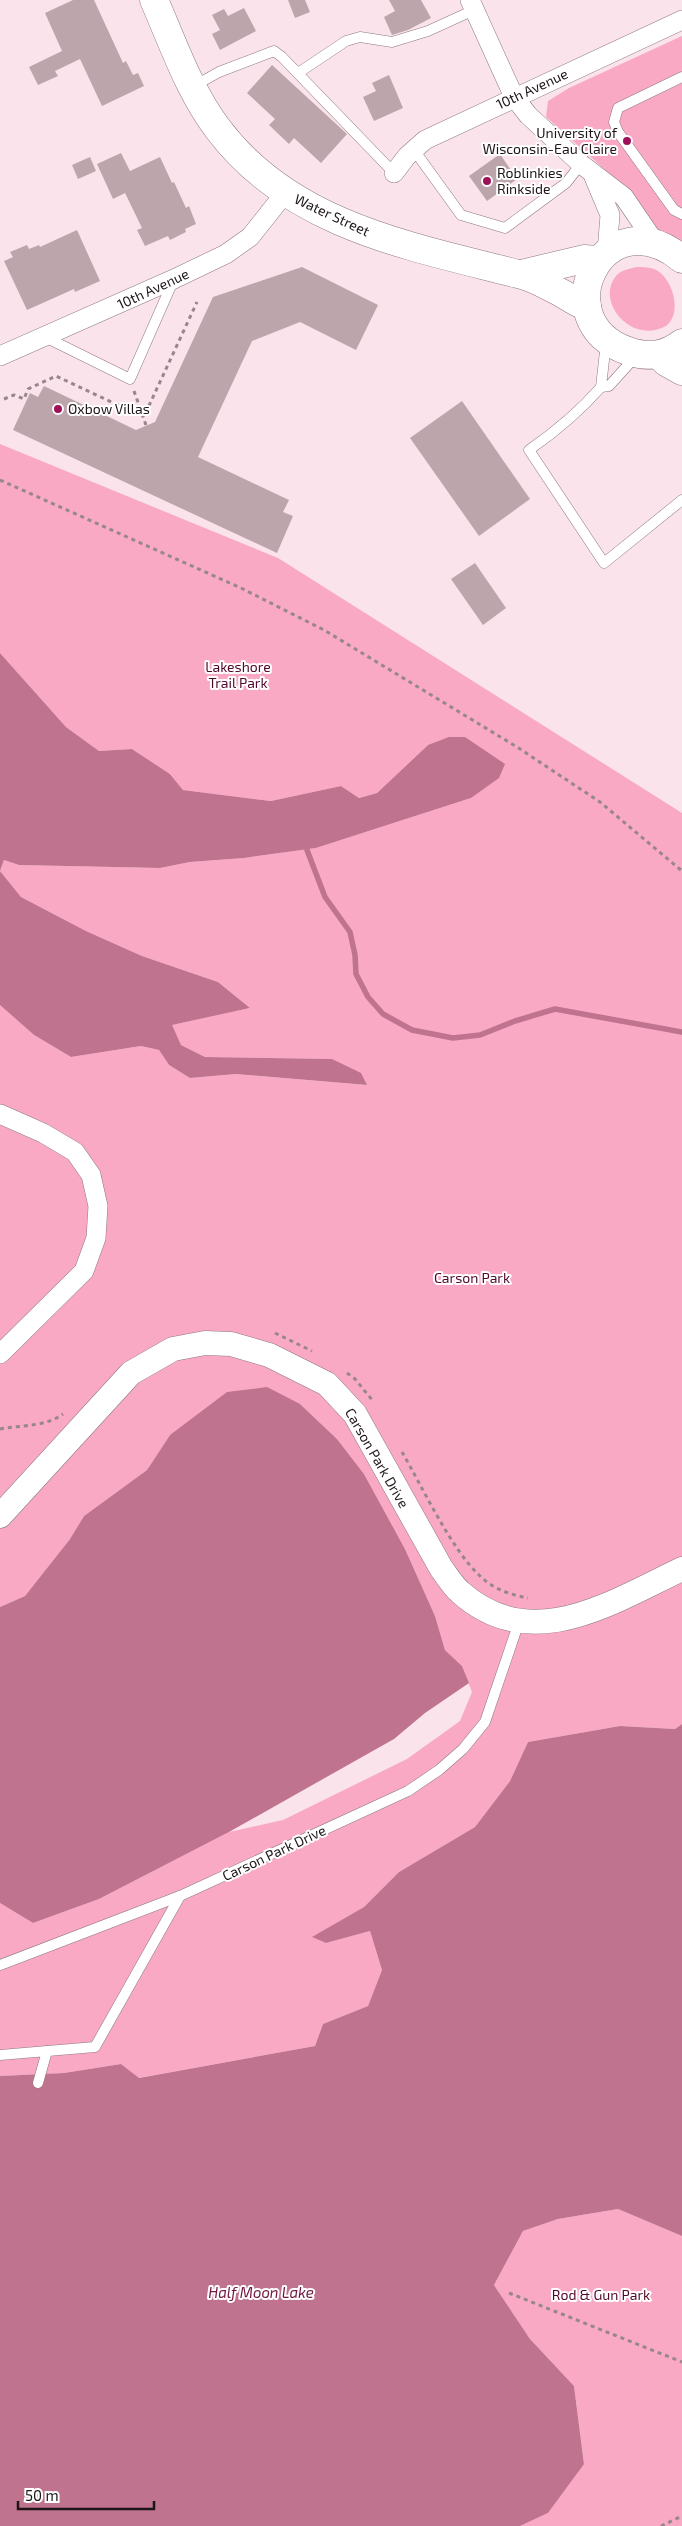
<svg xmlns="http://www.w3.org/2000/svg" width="682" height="2526" font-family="'Exo 2',sans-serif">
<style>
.green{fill:#f9a9c4}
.water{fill:#c0738e}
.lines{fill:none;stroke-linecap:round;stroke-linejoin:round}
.stream{stroke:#c0738e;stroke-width:5.5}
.building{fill:#bca6ac}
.service-casing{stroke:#8d797f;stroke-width:11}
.minor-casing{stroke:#8d797f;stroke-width:20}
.tertiary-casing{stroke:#8d797f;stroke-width:25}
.secondary-casing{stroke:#8d797f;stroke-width:29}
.path{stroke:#97868b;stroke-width:3;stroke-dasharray:4 4;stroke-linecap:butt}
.service{stroke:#fff;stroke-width:10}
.minor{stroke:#fff;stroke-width:19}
.tertiary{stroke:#fff;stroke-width:24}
.secondary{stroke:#fff;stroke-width:28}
.poi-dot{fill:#a01059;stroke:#fff;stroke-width:2}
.labels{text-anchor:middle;stroke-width:4;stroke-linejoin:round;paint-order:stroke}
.street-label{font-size:14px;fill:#1d1517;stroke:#fff}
.poi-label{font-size:14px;fill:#1d1517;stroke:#fff;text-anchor:start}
.park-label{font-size:14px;fill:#50092b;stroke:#fff}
.water-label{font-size:15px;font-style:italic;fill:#741742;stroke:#fff}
</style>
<rect width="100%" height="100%" fill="#fae3ea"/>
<g class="green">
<polygon points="682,36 682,247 666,239 621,184 546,117 548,101 569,88"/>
<path d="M 636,267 C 643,267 652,267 658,271 C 674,282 682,314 666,326 C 632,345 595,302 616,276 C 621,270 629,269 636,267 Z"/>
<polygon points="0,444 278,558 682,813 682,1724 675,1729 620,1726 528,1742 510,1781 475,1827 399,1872 364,1907 313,1937 326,1943 370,1931 382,1970 368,2006 323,2024 315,2046 138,2078 121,2064 64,2073 0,2076 0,1903 33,1923 99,1899 229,1832 283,1820 407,1759 460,1721 472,1692 462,1666 445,1650 435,1616 405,1549 364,1474 337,1439 300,1404 170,1435 147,1470 84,1516 70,1539 25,1596 0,1607 0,1005 34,1035 71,1057 141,1046 159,1050 169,1065 190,1078 236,1074 366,1085 332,1059 205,1057 181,1045 171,1025 250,1008 218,982 142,956 86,931 21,897 0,871 4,860 19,865 160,868 190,862 244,858 316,848 471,798 428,745 377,793 359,798 341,786 271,801 183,790 170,774 132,749 99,751 66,727 0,653"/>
<polygon points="618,2209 682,2236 682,2526 520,2526 548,2513 584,2463 574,2386 530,2339 494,2285 523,2231 558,2219"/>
</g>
<g class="water">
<polygon points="0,653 66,727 99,751 132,749 170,774 183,790 271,801 341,786 359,798 377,793 428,745 449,737 465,737 505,764 499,778 471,798 316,848 244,858 190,862 160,868 19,865 4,860 0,871"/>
<polygon points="0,871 21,897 86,931 142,956 218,982 250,1008 172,1025 181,1045 205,1057 332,1059 361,1073 367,1085 236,1074 190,1078 169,1065 159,1050 141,1046 71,1057 34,1035 0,1005"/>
<polygon points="267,1387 300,1404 337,1439 364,1474 405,1549 435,1616 445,1650 462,1666 469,1683 425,1713 394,1739 229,1832 99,1899 33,1923 0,1903 0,1607 25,1596 70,1539 84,1516 147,1470 170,1435 227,1392"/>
<polygon points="682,1724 682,2236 618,2209 558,2219 523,2231 494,2285 530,2339 574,2386 584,2464 548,2513 520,2526 0,2526 0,2076 64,2073 121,2064 139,2078 315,2046 323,2024 368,2006 382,1970 370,1931 326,1943 312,1937 364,1907 399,1872 475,1827 510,1781 528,1742 620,1726 675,1729"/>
</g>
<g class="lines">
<polyline class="stream" points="307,850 325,897 350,932 355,955 356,974 368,997 383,1014 412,1030 453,1038 480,1035 515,1021 555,1009 682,1032"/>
</g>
<g class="building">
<polygon points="73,0 94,0 123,63 126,61 133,75 138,73 144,86 102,106 80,59 55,71 58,76 38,85 29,67 62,51 45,13"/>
<polygon points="288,0 305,0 310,12 295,18"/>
<polygon points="389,0 421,0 431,18 408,30 392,35 384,17 395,11"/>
<polygon points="244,8 256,31 220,50 212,34 220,30 212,15 224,9 228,16"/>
<polygon points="272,65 347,134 321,163 294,138 289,144 269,125 275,119 247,93"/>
<polygon points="389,75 403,108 374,121 363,97 376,91 372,83"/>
<polygon points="121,153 130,171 160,157 172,183 174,182 186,208 189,206 196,224 185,229 186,232 170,240 168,236 145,246 137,230 142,228 127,197 125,193 113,199 97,164"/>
<polygon points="500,154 517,179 487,201 469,176"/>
<polygon points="90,157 96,171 78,179 72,165"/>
<polygon points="77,230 100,281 75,292 74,289 27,310 4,261 13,257 10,252 27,245 29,249 39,245 40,247"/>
<polygon points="302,267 378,305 356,350 300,322 252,341 198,457 289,500 283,512 293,516 277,553 13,430 30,393 38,397 44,386 136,430 155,422 213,297"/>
<polygon points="462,401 530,499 479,536 410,438"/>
<polygon points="475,563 506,608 483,625 451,579"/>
</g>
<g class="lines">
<defs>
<g id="service">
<polyline points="298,73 346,41 360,37 392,42 428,31 474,10"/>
<polyline points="682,77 618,108 614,122 618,132 674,210 682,214"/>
<polyline points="194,86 219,72 274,51 282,57 394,173"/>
<polyline points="414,150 461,215 505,228 566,183 581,164"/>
<polyline points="45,337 130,379 174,279"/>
<polyline points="606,342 601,387 609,386 637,355"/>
<path d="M 601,387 C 580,411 555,432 529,450 L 604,563 L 682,500"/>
<polyline points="0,1965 180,1896 408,1791 439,1770 463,1749 485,1722 519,1622"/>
<polyline points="0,2055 95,2047 180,1896"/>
<polyline points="38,2083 47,2051"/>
</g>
<g id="minor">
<polyline points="470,0 514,97 528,115 581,164 624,197 656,244"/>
<polyline points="394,173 407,156 425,140 682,20"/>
<polyline points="594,177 610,215 607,252"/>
<polyline points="0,356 174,279 226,254 250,237 285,193"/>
<polyline points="0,1114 43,1133 75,1152 91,1175 98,1206 96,1238 84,1271 0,1354"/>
</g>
<path id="tertiary" d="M 0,1516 L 131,1373 L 173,1349 L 205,1343 L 231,1344 L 269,1355 L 327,1384 L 355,1414 L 441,1568 C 447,1576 453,1586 460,1592 C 531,1656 612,1602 682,1569"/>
<g id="secondary">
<path d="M 154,0 C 173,43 189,91 218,129 C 290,225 409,246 518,274 C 533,277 550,287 563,294 C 571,298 577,304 587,306"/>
<path d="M 682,259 C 603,195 542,321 628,351 C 648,358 665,356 682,343"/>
<polyline points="521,274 584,259 597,260"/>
<polyline points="659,355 666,362 682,371"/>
</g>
</defs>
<use href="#service" class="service-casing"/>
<use href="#minor" class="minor-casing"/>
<use href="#tertiary" class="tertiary-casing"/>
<use href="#secondary" class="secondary-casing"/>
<g class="path">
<polyline points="134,391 146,425"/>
<polyline points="4,399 14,395 24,399 28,389 56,376 137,414 147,410 197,302"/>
<polyline points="0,480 241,588 324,630 517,747 600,802 682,871"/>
<polyline points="275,1333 312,1351"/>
<polyline points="347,1373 355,1379 373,1401"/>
<path d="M 0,1429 C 21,1425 45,1427 63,1414"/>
<path d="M 402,1452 C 423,1488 451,1549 480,1576 C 493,1589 511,1595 528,1598"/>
<polyline points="509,2293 682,2362"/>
<polyline points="661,2526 682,2516"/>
</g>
<use href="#service" class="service"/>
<use href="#minor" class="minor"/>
<use href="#tertiary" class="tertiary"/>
<use href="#secondary" class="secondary"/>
</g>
<g class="poi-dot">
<circle cx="627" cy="141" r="5"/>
<circle cx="487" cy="181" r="5"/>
<circle cx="58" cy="409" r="5"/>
</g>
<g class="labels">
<g class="street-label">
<text transform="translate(532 89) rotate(-25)" y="5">10th Avenue</text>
<text transform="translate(332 215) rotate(25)" y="5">Water Street</text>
<text transform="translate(153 289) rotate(-25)" y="5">10th Avenue</text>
<text transform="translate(377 1458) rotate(60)" y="5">Carson Park Drive</text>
<text transform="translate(274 1853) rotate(-25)" y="5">Carson Park Drive</text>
</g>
<g class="poi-label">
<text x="617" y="138" text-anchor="end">University of<tspan x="617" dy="16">Wisconsin-Eau Claire</tspan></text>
<text x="497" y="178">Roblinkies<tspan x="497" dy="16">Rinkside</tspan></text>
<text x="68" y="414">Oxbow Villas</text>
</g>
<g class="park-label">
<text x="238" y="672">Lakeshore<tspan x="238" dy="16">Trail Park</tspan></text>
<text x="472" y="1283">Carson Park</text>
<text x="601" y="2300">Rod &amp; Gun Park</text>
</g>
<g class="water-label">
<text x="261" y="2298">Half Moon Lake</text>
</g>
</g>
<path d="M18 2501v8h136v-8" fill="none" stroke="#1d1517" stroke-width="2.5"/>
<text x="25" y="2501" font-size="15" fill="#1d1517" stroke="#ffffff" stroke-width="4" paint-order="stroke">50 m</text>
</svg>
